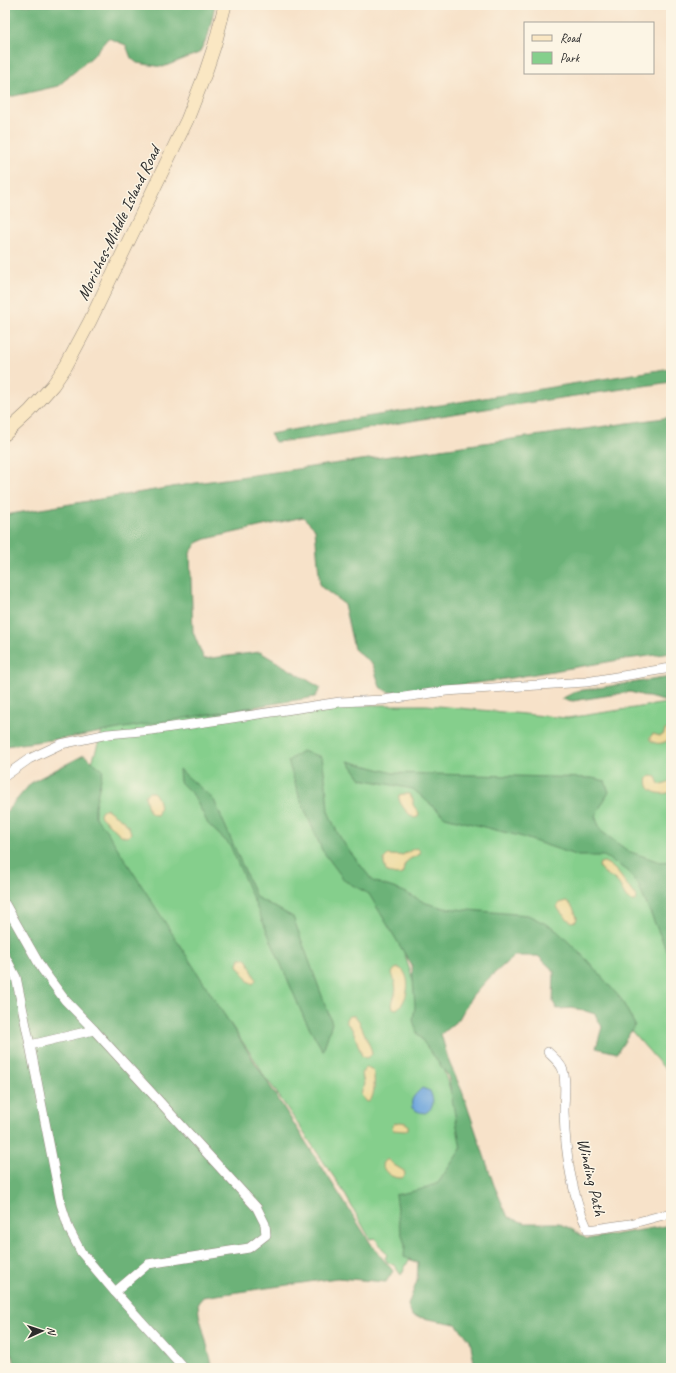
<svg xmlns="http://www.w3.org/2000/svg" width="676" height="1373" font-family="Caveat,sans-serif">
<style>
.green{fill:#85cf8c;stroke:#587d5c}
.forest{fill:#6cb278;stroke:#4c6e52}
.sand{fill:#eeda9e;stroke:#8c8264}
.water{fill:#6ea6dc;stroke:#4c6884}
.lines{fill:none;stroke-linecap:round;stroke-linejoin:round}
.minor-casing{stroke:#91867a;stroke-width:10}
.secondary-casing{stroke:#91867a;stroke-width:14}
.minor{stroke:#fff;stroke-width:9}
.secondary{stroke:#fae7c3;stroke-width:13}
.labels{text-anchor:middle;stroke-width:3;stroke-linejoin:round;paint-order:stroke}
.street-label{font-size:17px;fill:#2b2b2b;stroke:#fcf5e5}
</style>
<rect width="100%" height="100%" fill="#fcf5e5"/>
<filter id="ink" filterUnits="userSpaceOnUse"><feTurbulence type="fractalNoise" baseFrequency=".025" numOctaves="2"/><feDisplacementMap in="SourceGraphic" scale="8" xChannelSelector="R" yChannelSelector="G"/><feConvolveMatrix kernelMatrix="1 2 1 2 8 2 1 2 1" color-interpolation-filters="sRGB"/></filter>
<filter id="wash" filterUnits="userSpaceOnUse"><feTurbulence type="fractalNoise" baseFrequency=".012" numOctaves="4" result="noise"/><feDisplacementMap in="SourceGraphic" scale="16" xChannelSelector="R" yChannelSelector="G"/><feGaussianBlur stdDeviation="0.9" result="paint"/><feColorMatrix in="noise" values="0 0 0 0 0 0 0 0 0 0 0 0 0 0 0 0 0 1.4 0 .05"/><feComposite in="paint" operator="in"/></filter>
<g filter="url(#wash)">
<rect width="100%" height="100%" fill="#f7e2c9"/>
<polygon class="green" points="667,703 671,705 671,1076 540,927 393,920 469,1146 401,1275 393,1264 388,1263 385,1258 387,1255 375,1238 370,1239 342,1189 272,1086 265,1078 257,1063 79,802 103,729 156,712 206,715 243,709 341,705 427,705 567,718"/>
<g class="forest">
<polygon points="5,5 215,5 208,36 199,53 163,67 137,63 131,58 126,45 108,38 93,56 58,86 5,98"/>
<polygon points="671,368 671,382 458,413 306,439 275,442 270,434 328,423"/>
<polygon points="671,417 671,653 619,660 493,681 401,692 388,692 380,687 373,665 354,649 344,604 320,586 315,529 303,517 206,539 197,543 190,553 193,632 204,659 260,652 321,688 315,697 124,728 74,737 5,746 5,515 196,483"/>
<polygon points="671,677 671,703 630,692 573,701 561,699 577,691"/>
<polygon points="302,751 322,757 326,785 328,811 337,832 347,848 373,881 402,891 426,903 444,908 528,915 554,928 587,960 621,999 635,1025 617,1053 596,1048 602,1027 595,1014 575,1008 557,1009 553,1002 554,971 538,956 514,956 488,979 470,999 459,1019 441,1034 449,1062 462,1091 494,1185 508,1217 525,1223 559,1223 573,1230 587,1239 671,1225 671,1368 475,1368 470,1340 456,1324 412,1316 408,1305 417,1281 418,1263 404,1257 405,1245 399,1224 395,1195 419,1190 438,1183 461,1149 448,1076 417,1033 413,1020 415,1006 412,966 369,894 345,881 322,850 300,799 288,761"/>
<polygon points="84,755 103,770 95,806 95,817 106,830 373,1247 393,1271 386,1282 337,1278 203,1297 198,1303 199,1314 213,1368 16,1368 5,1330 5,813 32,782"/>
<polygon points="348,761 393,773 592,778 605,781 609,792 595,816 601,831 628,851 660,862 671,861 671,922 670,928 671,930 671,960 638,885 627,870 604,856 578,856 519,836 445,817 413,789 361,779"/>
<polygon points="179,769 214,800 256,897 293,917 332,1023 323,1051 304,1018 230,845 208,824 194,796 180,782"/>
</g>
<g class="sand">
<path d="M 668,729 L 671,729 L 671,739 C 664,743 657,746 650,740 L 650,737 L 653,734 L 660,736 L 663,735 L 665,730 Z"/>
<path d="M 651,776 L 656,777 L 659,784 C 665,786 667,783 671,780 L 671,792 C 660,796 644,792 648,778 Z"/>
<path d="M 149,792 L 153,792 C 159,797 162,809 157,815 C 148,816 147,804 145,796 L 146,794 Z"/>
<path d="M 403,794 L 409,794 L 413,799 L 413,805 L 419,813 L 418,817 L 414,818 C 408,814 397,802 399,795 Z"/>
<path d="M 107,809 C 116,817 128,820 131,833 L 129,836 L 126,837 L 121,835 L 101,817 L 100,814 L 103,810 Z"/>
<path d="M 417,848 L 420,851 L 420,854 C 415,857 407,859 405,864 C 403,868 404,871 402,874 C 395,876 391,874 386,871 L 384,864 L 384,859 L 388,855 C 393,855 398,856 402,855 C 408,853 411,849 417,848 Z"/>
<path d="M 604,862 C 618,868 625,884 635,895 L 636,898 L 635,901 C 624,902 624,891 619,884 C 613,876 604,875 599,867 L 600,863 Z"/>
<path d="M 566,901 C 572,904 575,912 577,918 L 576,921 L 572,922 C 567,919 559,912 557,906 L 559,903 Z"/>
<path d="M 240,958 C 250,957 249,965 252,971 C 254,975 255,977 256,980 L 253,984 L 248,981 L 238,965 Z"/>
<path d="M 399,968 C 413,974 408,1004 396,1009 L 393,1008 C 391,1002 394,999 395,994 C 397,987 394,980 392,973 L 395,969 Z"/>
<polygon points="349,1016 355,1016 359,1021 371,1049 372,1054 369,1057 366,1058 362,1056 353,1030 346,1022 346,1019"/>
<path d="M 365,1068 L 369,1068 L 373,1070 C 375,1078 375,1095 370,1101 L 367,1102 L 361,1095 L 364,1084 L 362,1074 Z"/>
<polygon points="400,1122 406,1123 408,1126 408,1129 405,1131 393,1130 392,1126 395,1123"/>
<path d="M 385,1160 L 389,1160 L 394,1165 L 404,1171 L 405,1175 L 402,1178 C 392,1178 385,1174 382,1164 Z"/>
</g>
<path class="water" d="M 422,1088 L 430,1091 C 434,1100 435,1108 425,1113 L 419,1112 L 412,1108 C 410,1098 415,1095 422,1088 Z"/>
</g>
<g filter="url(#ink)">
<g class="lines">
<defs>
<g id="minor">
<polyline points="5,776 29,759 61,744 108,734 152,730 340,702 383,700 446,691 586,682 671,668"/>
<polyline points="5,904 42,969 65,1000 94,1030 257,1208 265,1224 266,1235 249,1248 148,1264 115,1292"/>
<polyline points="5,956 16,977 30,1045 61,1204 69,1229 81,1252 115,1292 184,1368"/>
<polyline points="30,1045 94,1030"/>
<path d="M 548,1052 C 553,1057 560,1063 562,1068 C 567,1078 564,1100 564,1111 C 565,1151 571,1193 588,1230 L 630,1224 L 671,1213"/>
</g>
<polyline id="secondary" points="5,434 30,411 53,385 66,366 90,321 187,120 205,74 215,44 225,5"/>
</defs>
<use href="#minor" class="minor-casing"/>
<use href="#secondary" class="secondary-casing"/>
<use href="#minor" class="minor"/>
<use href="#secondary" class="secondary"/>
</g>
</g>
<g class="labels">
<g class="street-label">
<text transform="translate(118 223) rotate(-64)" y="6">Moriches-Middle Island Road</text>
<text transform="translate(592 1177) rotate(77)" y="6">Winding Path</text>
</g>
</g>
<rect width="676" height="1373" fill="none" stroke="#fcf5e5" stroke-width="20"/>
<rect x="524" y="22" width="130" height="52" fill="#fcf5e5" stroke="#a8a49b"/>
<rect x="532" y="35" width="20" height="6" fill="#fae7c3" stroke="#a8a49b"/>
<text x="560" y="42" font-size="12" fill="#2b2b2b">Road</text>
<rect x="532" y="52" width="20" height="12" fill="#85cf8c" stroke="#a8a49b"/>
<text x="560" y="62" font-size="12" fill="#2b2b2b">Park</text>
<g transform="translate(42 1331) rotate(87)" stroke="#fcf5e5" stroke-width="3" paint-order="stroke">
<path d="M0-3L7 15L0 10L-7 15Z" fill="#2b2b2b"/>
<text y="-6" font-size="11" font-weight="bold" text-anchor="middle" fill="#2b2b2b">N</text>
</g>
</svg>
